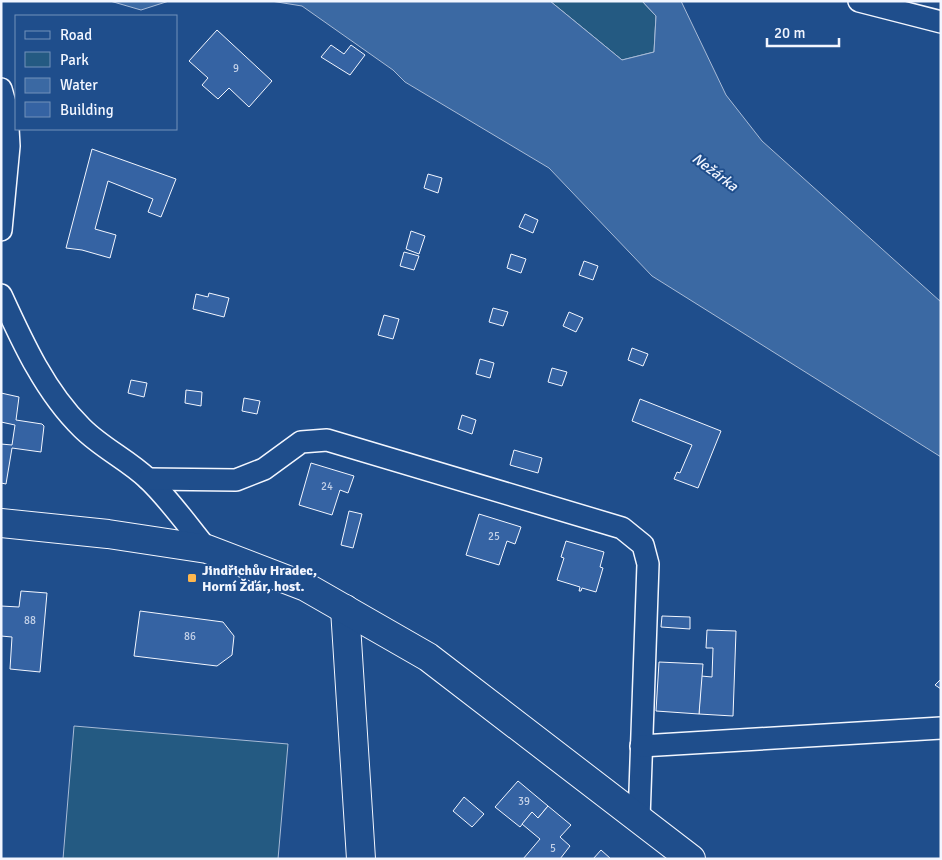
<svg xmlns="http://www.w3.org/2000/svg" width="942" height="860" font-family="Signika,sans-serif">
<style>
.green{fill:#245a82;stroke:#a8bbd7}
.water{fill:#3b69a3;stroke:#a8bbd7}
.building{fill:#3563a3;stroke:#f2f6ff}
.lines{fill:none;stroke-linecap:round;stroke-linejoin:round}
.minor-casing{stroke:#f2f6ff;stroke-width:24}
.tertiary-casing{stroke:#f2f6ff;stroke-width:30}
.primary-casing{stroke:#f2f6ff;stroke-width:30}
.minor{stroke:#1f4e8c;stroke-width:21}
.tertiary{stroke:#1f4e8c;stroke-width:28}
.primary{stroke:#1f4e8c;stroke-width:28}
.poi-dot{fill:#ffb74d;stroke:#1f4e8c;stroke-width:2}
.labels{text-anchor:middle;stroke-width:4;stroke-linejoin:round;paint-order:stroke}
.number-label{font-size:11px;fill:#c3d1e8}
.poi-label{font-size:14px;font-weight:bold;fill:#f2f6ff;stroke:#1f4e8c;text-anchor:start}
.water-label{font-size:15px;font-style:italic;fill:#f2f6ff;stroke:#1f4e8c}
</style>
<rect width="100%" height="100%" fill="#1f4e8c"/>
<g class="green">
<polygon points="550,1 642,1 656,16 654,52 622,60"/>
<polygon points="74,726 288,744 278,859 63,859"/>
</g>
<g class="water">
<polygon points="110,1 169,1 141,10"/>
<polygon points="271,1 550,1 622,60 654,52 656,16 642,1 681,1 726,95 762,141 941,302 941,457 652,276 549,168 405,82 393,70 302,6"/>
</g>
<g class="building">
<polygon points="217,30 272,81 249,107 229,88 218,99 202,85 208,78 189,61"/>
<polygon points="331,45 344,54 351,45 365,55 350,75 321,57"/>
<polygon points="92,149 176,179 161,217 148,212 153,199 108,181 95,229 116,235 110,258 82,250 66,248"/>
<polygon points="428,174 442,178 438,193 424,188"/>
<polygon points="525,214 538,220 533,233 519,227"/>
<polygon points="411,231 425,236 419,254 406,249"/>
<polygon points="404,252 419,256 414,270 400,266"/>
<polygon points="511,254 526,259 521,273 507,268"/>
<polygon points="584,261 598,266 593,280 579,275"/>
<polygon points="209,293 229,298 224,317 193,309 196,294 208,297"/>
<polygon points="493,308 508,312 503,326 489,322"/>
<polygon points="569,312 583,318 576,332 563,326"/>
<polygon points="384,315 399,319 393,339 378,335"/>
<polygon points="632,348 648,354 643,366 628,360"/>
<polygon points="480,359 494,363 490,378 476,374"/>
<polygon points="552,368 567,372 562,386 548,382"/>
<polygon points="131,380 147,383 144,397 128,393"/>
<polygon points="186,390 202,392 201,406 185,403"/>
<polygon points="1,393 19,397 16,420 42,424 44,426 41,452 12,448 6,484 1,483 1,444 12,445 15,425 1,422"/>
<polygon points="244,398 260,401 257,414 242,411"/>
<polygon points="640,399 721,431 698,488 674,479 677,472 680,473 692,445 632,421"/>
<polygon points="462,415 476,420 472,434 458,429"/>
<polygon points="514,450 542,458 538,473 510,465"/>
<polygon points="311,463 354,476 348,493 340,490 332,515 299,505"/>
<polygon points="349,511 362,514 353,548 341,545"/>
<polygon points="479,514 521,527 515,544 507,541 499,565 466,555"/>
<polygon points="566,541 604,552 600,567 603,568 596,592 582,588 581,591 579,591 580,587 557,580 564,558 561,557"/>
<polygon points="21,591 47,593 40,672 10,669 12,637 1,636 1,606 19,607"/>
<polygon points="140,611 223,622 234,636 232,655 217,666 134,656"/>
<polygon points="662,616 690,617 690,629 661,627"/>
<polygon points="707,630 736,631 733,716 699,714 701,676 712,677 713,648 706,648"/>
<polygon points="659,662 703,664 699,714 656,711"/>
<polygon points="941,679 941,689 935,685"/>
<polygon points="518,781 548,806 538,818 532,812 520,827 495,807"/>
<polygon points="464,797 484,814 472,827 453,811"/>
<polygon points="548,806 571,825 560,837 570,846 560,859 523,859 540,839 522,824 532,812 538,818"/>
<polygon points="601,850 611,859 593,859"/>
</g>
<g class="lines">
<defs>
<g id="minor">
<polyline points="859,1 941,22"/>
<polyline points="1,89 7,110 9,146 1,230"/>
<path d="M 1,295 C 22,341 45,392 82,428 C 102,448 128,460 148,479 C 170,500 188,526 207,549"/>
<polyline points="148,479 236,480 264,469 301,442 327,440 622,528 643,545 648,564 639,819"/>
<polyline points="641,746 941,728"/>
</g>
<polyline id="tertiary" points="345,609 361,859"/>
<polyline id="primary" points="1,523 108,534 207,549 306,587 428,657 691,859"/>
</defs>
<use href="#minor" class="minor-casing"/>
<use href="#tertiary" class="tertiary-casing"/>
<use href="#primary" class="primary-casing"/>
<use href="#minor" class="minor"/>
<use href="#tertiary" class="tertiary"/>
<use href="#primary" class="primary"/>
</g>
<rect class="poi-dot" x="187" y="573" width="10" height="10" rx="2.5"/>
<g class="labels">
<g class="number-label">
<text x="236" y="72">9</text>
<text x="327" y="490">24</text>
<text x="494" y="540">25</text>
<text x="30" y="624">88</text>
<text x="190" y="640">86</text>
<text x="524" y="805">39</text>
<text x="553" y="852">5</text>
</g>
<g class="poi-label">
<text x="202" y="575">Jindřichův Hradec,<tspan x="202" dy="16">Horní Žďár, host.</tspan></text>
</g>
<g class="water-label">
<text transform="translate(715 172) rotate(37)" y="5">Nežárka</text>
</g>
</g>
<rect width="942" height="860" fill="none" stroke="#f2f6ff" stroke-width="5"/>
<rect x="15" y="15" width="162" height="115" fill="#1f4e8c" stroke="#7391ba"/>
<rect x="25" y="31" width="25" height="8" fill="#1f4e8c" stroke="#7391ba"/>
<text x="60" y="40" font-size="15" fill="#f2f6ff">Road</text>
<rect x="25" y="52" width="25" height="15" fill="#245a82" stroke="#7391ba"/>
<text x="60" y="65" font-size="15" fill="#f2f6ff">Park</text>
<rect x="25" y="78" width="25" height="15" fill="#3b69a3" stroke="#7391ba"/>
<text x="60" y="90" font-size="15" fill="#f2f6ff">Water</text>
<rect x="25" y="102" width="25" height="15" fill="#3563a3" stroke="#7391ba"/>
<text x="60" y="115" font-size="15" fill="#f2f6ff">Building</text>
<path d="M767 38v8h72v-8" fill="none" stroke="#f2f6ff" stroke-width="2.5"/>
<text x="774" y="38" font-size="15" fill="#f2f6ff" stroke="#1f4e8c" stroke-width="4" paint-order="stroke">20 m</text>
</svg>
